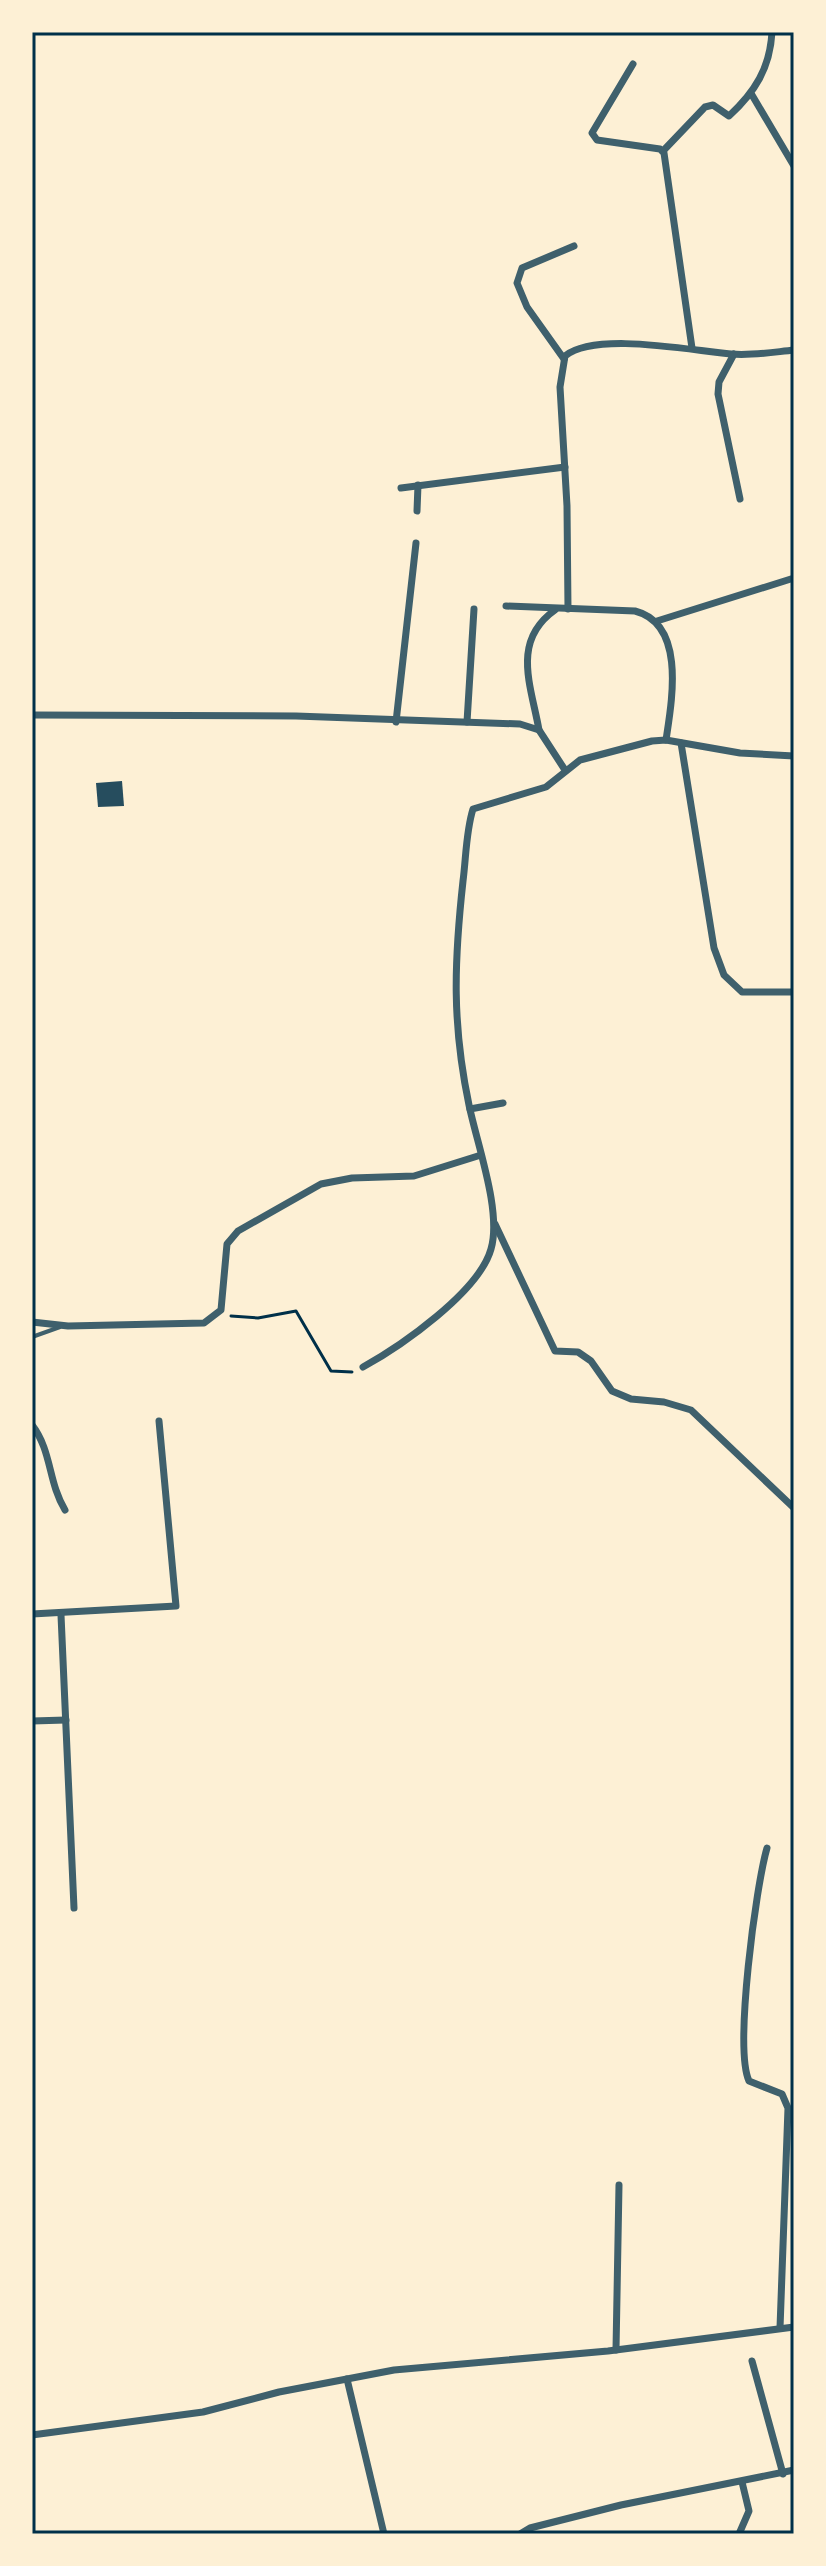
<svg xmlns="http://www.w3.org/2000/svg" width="826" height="2566" font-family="'PT Sans',sans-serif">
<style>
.building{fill:#264d5e}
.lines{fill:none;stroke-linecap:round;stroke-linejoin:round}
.path{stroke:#003049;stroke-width:3}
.service{stroke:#3f606c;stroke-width:4}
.minor{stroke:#3f606c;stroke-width:7}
.neatline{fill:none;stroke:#003049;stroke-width:3}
</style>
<rect width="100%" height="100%" fill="#fdf0d5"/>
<polygon class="building" points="122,781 124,806 98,807 96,783"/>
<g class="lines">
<polyline class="path" points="231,1316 258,1318 296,1311 331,1371 352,1372"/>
<polyline class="service" points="32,1337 60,1327"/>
<g class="minor">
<polyline points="633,64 592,133 597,140 660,149 664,153 692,348"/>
<polyline points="752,95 794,166"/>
<path d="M 663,151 L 705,107 L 713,105 L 729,116 C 755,92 770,68 772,32"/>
<polyline points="734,354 719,382 718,394 740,499"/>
<polyline points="564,359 527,307 517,283 522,268 574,246"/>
<polyline points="401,488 565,467"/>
<polyline points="417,511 418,485"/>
<path d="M 506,606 L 635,611 C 686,624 672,700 666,740"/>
<path d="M 568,609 L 567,506 L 560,387 L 565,356 C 596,331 693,351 731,354 C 752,356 774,352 794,350"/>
<polyline points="657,621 794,578"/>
<polyline points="32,715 296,716 520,724 539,730 565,770"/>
<polyline points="396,722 416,543"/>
<polyline points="467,722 474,609"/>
<path d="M 539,730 C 531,685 511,641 555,610"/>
<polyline points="681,743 714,948 724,975 742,992 794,992"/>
<polyline points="470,1109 503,1103"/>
<polyline points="495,1224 555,1351 578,1352 591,1361 612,1391 631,1399 664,1402 691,1410 794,1508"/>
<polyline points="32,1322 68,1326 204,1323 221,1310 227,1244 238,1231 321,1184 352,1178 414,1176 481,1155"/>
<path d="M 363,1367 C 401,1346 479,1292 491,1249 C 502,1212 477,1144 469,1105 C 452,1024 454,963 463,881 C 466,858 466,831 473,809 L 546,787 L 580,760 L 652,741 L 666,740 L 740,753 L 794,756"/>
<path d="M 32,1425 C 52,1451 48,1482 65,1510"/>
<polyline points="32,1614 176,1606 159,1421"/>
<polyline points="61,1615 74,1908"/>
<polyline points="32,1721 66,1720"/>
<path d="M 767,1848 C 756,1886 734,2048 749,2081 L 782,2094 L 788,2108 L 780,2328"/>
<polyline points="616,2350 619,2185"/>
<polyline points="752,2361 783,2474"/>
<polyline points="347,2379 384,2534"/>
<polyline points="32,2435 203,2412 279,2392 394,2370 608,2351 794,2327"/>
<polyline points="520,2534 530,2528 621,2505 794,2470"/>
<polyline points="739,2534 749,2511 742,2482"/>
</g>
</g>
<rect width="826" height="2566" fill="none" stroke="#fdf0d5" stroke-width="68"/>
<rect x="34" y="34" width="758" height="2498" class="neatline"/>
</svg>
